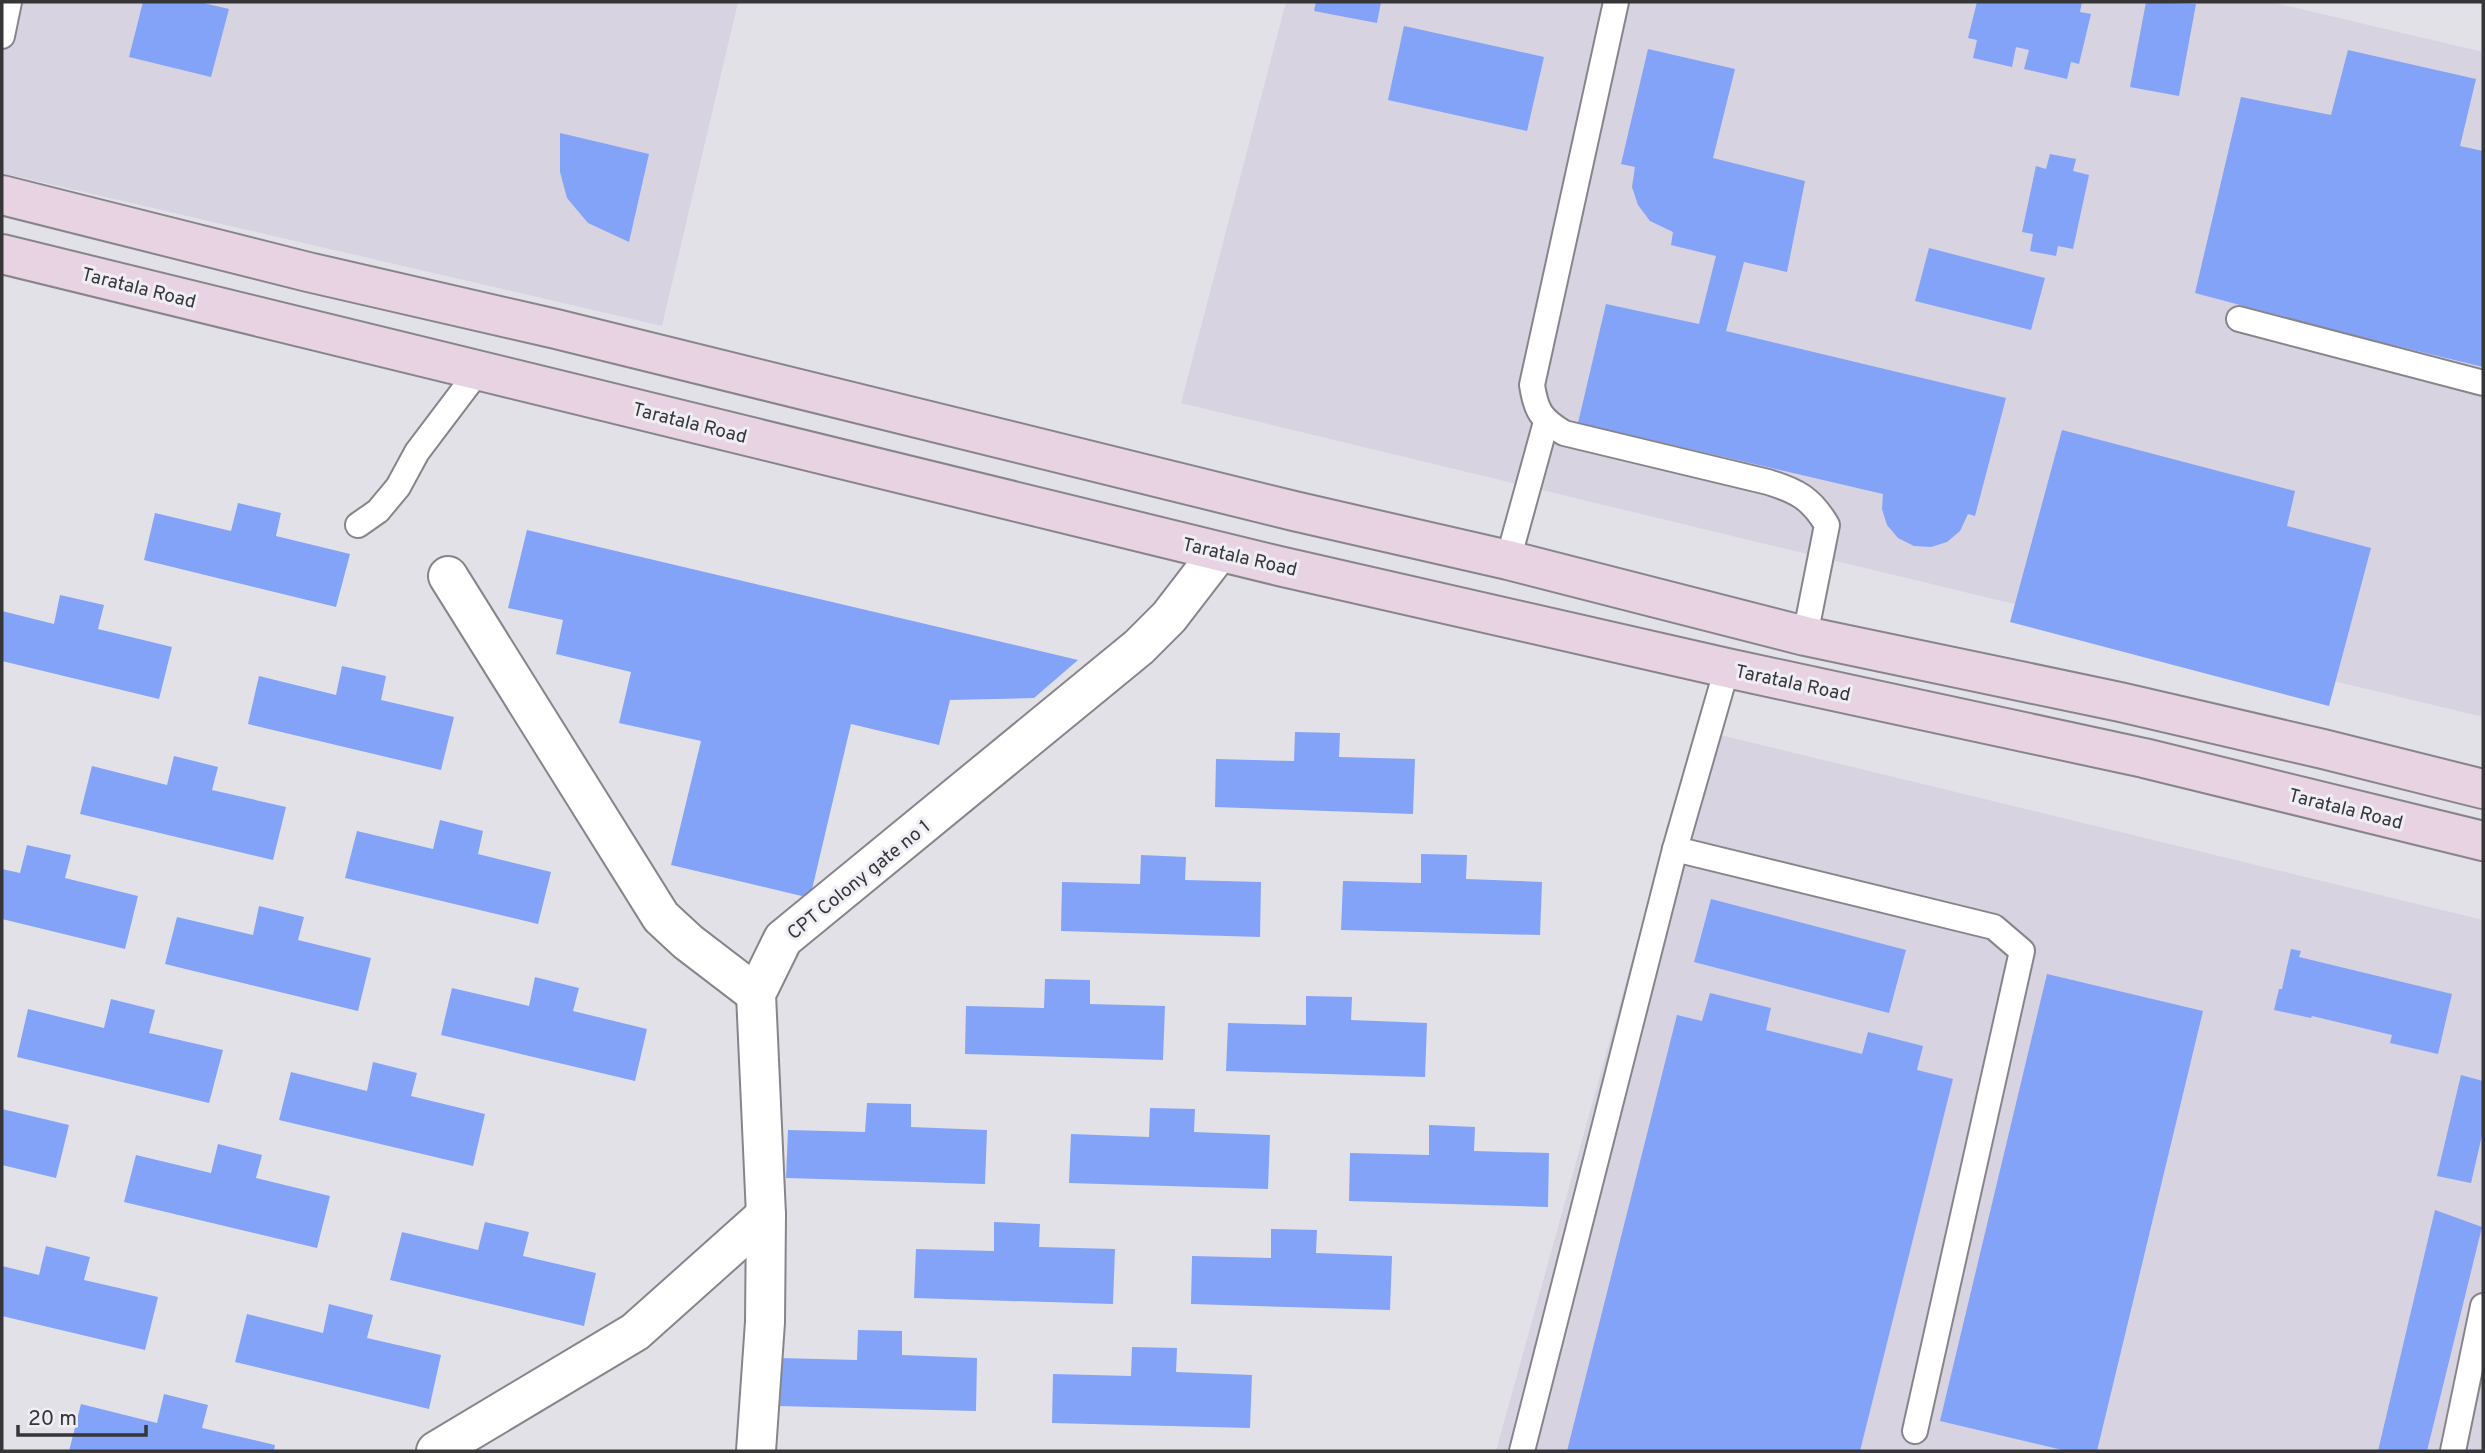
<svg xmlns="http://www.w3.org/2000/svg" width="2485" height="1453" font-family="Overpass,sans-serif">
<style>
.built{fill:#d7d3e0}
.building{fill:#82a3f7}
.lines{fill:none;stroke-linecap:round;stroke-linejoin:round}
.lane-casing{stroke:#87858b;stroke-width:28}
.street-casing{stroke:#87858b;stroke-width:42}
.secondary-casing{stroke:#87858b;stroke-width:42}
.lane{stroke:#fff;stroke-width:24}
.street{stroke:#fff;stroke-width:38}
.secondary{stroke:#e8d3e3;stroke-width:38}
.labels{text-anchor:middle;stroke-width:6;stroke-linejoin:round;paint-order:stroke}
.street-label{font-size:19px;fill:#363538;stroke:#f0eef5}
</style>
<rect width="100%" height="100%" fill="#e3e1e8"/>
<g class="built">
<polygon points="2,2 738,2 662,326 2,173"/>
<polygon points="1286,2 2271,2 2483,52 2483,717 1181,403"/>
<polygon points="1696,729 2483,920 2483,1451 1496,1451"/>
</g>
<g class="building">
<polygon points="143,2 199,2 229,9 211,77 129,57"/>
<polygon points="1316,2 1381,2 1377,23 1314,11"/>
<polygon points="1977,2 2082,2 2080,12 2091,14 2079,64 2071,62 2067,79 2024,69 2029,50 2016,47 2012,67 1973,58 1977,40 1968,38"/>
<polygon points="2146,2 2196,4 2179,96 2130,87"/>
<polygon points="1404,26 1544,57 1527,131 1388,100"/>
<polygon points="1648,49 1735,69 1713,158 1805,181 1787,272 1744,262 1726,331 2006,398 1975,516 1968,514 1960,531 1947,542 1931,547 1914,546 1898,538 1887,525 1882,509 1883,494 1578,423 1606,304 1699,324 1716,256 1671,245 1673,232 1650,221 1638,205 1632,187 1635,167 1621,164"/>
<polygon points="2348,50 2476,79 2460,146 2483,151 2483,367 2360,337 2195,293 2241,97 2331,115"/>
<polygon points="560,133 649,154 629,242 588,223 567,198 560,172"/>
<polygon points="2050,154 2076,159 2073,171 2089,175 2073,249 2058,246 2056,256 2030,251 2033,234 2022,232 2036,166 2046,169"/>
<polygon points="1929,248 2045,278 2031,330 1915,301"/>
<polygon points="2062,430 2295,491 2287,526 2371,548 2329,706 2010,622"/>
<polygon points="238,503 281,513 276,536 350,554 336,607 144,560 155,513 231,531"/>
<polygon points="527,530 1078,660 1034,698 950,700 939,745 851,724 810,898 671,865 701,741 619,723 631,672 556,654 563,620 508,608"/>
<polygon points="60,595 104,605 98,629 172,647 159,699 2,661 2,611 54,624"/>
<polygon points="342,666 386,676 381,700 454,717 441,770 248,724 259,676 336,695"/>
<polygon points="1295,732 1340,733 1339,757 1415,759 1413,814 1215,807 1216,759 1294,761"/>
<polygon points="174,756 218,767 212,790 286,807 273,860 80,814 92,766 167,785"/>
<polygon points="440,820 483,831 478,854 551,872 538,924 345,878 357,831 433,849"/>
<polygon points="27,845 71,855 65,878 138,896 125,949 2,919 2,869 20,873"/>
<polygon points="1421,854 1467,855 1466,879 1542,882 1540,935 1341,930 1343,881 1421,883"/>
<polygon points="1141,855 1186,857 1185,880 1261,882 1260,937 1061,931 1062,882 1140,884"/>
<polygon points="1711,899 1906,950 1889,1013 1694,962"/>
<polygon points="259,906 304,917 298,940 371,958 358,1011 165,964 177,917 253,935"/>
<polygon points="2291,949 2301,951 2299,957 2452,994 2438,1054 2390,1043 2392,1035 2312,1016 2311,1018 2274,1010 2279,989 2282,989"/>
<polygon points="2047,974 2203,1011 2097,1451 2067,1451 1940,1421"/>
<polygon points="535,977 579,988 573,1011 647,1029 635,1081 441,1035 452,988 529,1006"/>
<polygon points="1045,979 1090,980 1090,1004 1165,1006 1163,1060 965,1054 966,1006 1044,1008"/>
<polygon points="1710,993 1771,1008 1766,1030 1862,1054 1868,1032 1923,1046 1917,1070 1953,1079 1860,1451 1567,1451 1677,1015 1702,1021"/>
<polygon points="1306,996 1352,997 1351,1020 1427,1023 1425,1077 1226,1071 1228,1023 1306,1025"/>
<polygon points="111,999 155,1010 149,1033 223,1050 209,1103 17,1057 28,1009 104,1028"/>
<polygon points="373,1062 417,1073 411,1096 485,1114 473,1166 279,1120 291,1072 367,1091"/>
<polygon points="2461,1075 2483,1081 2483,1131 2471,1183 2437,1176"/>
<polygon points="867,1103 911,1104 911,1127 987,1130 985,1184 786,1178 788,1130 865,1132"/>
<polygon points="1150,1108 1195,1109 1194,1132 1270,1135 1268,1189 1069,1183 1071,1134 1149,1137"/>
<polygon points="2,1109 69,1125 56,1178 2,1165"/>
<polygon points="1429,1125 1475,1127 1474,1151 1549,1153 1548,1207 1349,1201 1350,1153 1429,1155"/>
<polygon points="218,1144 262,1155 256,1178 330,1196 317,1248 124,1202 136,1155 211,1173"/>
<polygon points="2435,1210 2482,1227 2427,1451 2378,1451"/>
<polygon points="485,1222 529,1232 523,1256 596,1273 584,1326 390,1280 402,1232 478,1250"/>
<polygon points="994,1222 1040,1224 1039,1247 1115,1249 1113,1304 914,1298 916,1249 994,1251"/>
<polygon points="1271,1229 1317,1230 1316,1253 1392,1256 1390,1310 1191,1304 1192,1256 1271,1258"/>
<polygon points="46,1246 90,1257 84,1280 158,1297 145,1350 2,1316 2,1266 39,1275"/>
<polygon points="329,1304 373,1315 367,1338 441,1355 429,1409 235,1362 247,1314 323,1333"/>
<polygon points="858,1330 902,1331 902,1355 977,1358 976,1411 777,1406 779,1358 857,1360"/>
<polygon points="1132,1347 1177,1348 1176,1372 1252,1375 1250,1428 1052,1423 1053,1374 1131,1376"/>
<polygon points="164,1394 208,1405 202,1428 275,1445 274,1451 69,1451 81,1404 157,1423"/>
</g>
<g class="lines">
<defs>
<g id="lane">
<path d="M 1616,2 L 1532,385 C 1536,411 1541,419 1564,433 L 1768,482 C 1797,491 1811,498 1827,525 L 1805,636"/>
<polyline points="2,36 9,2"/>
<polyline points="2239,319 2483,383"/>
<polyline points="358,525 378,511 398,487 417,452 479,370"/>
<polyline points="1508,560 1546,422"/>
<polyline points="1675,849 1994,927 2022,951 1915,1431"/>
<polyline points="1522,1451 1675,849 1727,668"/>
<polyline points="2453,1451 2483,1306"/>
</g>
<g id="street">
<polyline points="448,576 661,917 688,942 756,994"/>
<polyline points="436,1451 635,1332 766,1215"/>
<polyline points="756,1451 765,1322 766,1215 756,994 783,939 1139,647 1169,617 1219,552"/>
</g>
<g id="secondary">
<polyline points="2,195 308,272 556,329 1294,511 1508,560 1805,636 2120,702 2323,749 2483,789"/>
<polyline points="2,254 1279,566 1727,668 2144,758 2483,841"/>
</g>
</defs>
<use href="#lane" class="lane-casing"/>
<use href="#street" class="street-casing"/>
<use href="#secondary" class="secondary-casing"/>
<use href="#lane" class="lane"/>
<use href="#street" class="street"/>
<use href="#secondary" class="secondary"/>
</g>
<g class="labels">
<g class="street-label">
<text transform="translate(139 287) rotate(14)" y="7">Taratala Road</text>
<text transform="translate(690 422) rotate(14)" y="7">Taratala Road</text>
<text transform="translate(1240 556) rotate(13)" y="7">Taratala Road</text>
<text transform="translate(1793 682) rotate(12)" y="7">Taratala Road</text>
<text transform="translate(2346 808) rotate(14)" y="7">Taratala Road</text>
<text transform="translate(858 879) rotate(-39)" y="7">CPT Colony gate no 1</text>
</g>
</g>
<rect width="2485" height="1453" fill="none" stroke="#363538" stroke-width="7"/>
<path d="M18 1425v10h128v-10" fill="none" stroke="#363538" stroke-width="3.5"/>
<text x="28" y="1425" font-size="21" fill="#363538" stroke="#f0eef5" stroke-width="5" paint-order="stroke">20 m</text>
</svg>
